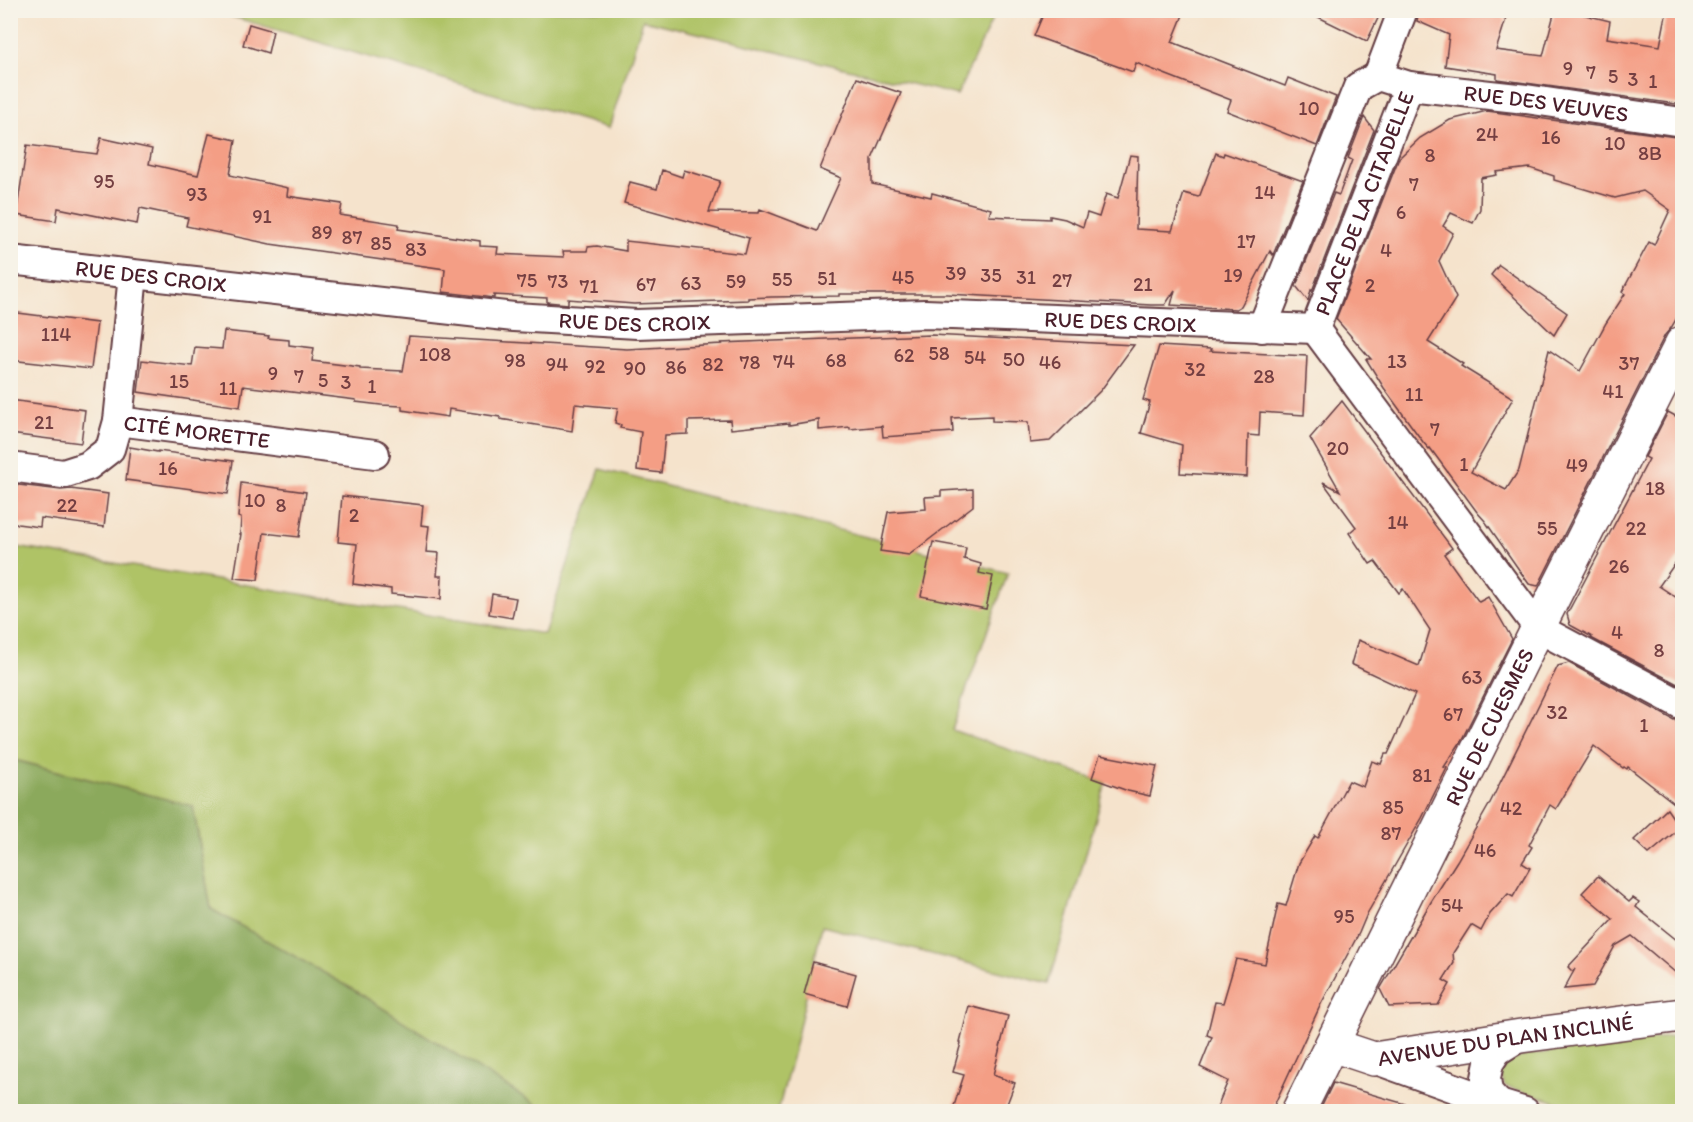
<svg xmlns="http://www.w3.org/2000/svg" width="1693" height="1122" font-family="Itim,sans-serif">
<style>
.green{fill:#afc366;stroke:#7c7148;stroke-width:1.5}
.forest{fill:#8ba95b;stroke:#6a6443;stroke-width:1.5}
.building{fill:#f49e85;fill-rule:evenodd}
.lines{fill:none;stroke-linecap:round;stroke-linejoin:round}
.street-casing{stroke:#643c43;stroke-width:32}
.secondary-casing{stroke:#643c43;stroke-width:36}
.street{stroke:#fff;stroke-width:28}
.secondary{stroke:#fff;stroke-width:33}
.labels{text-anchor:middle;stroke-width:5;stroke-linejoin:round;paint-order:stroke}
.number-label{font-size:20px;fill:#743f42}
.street-label{font-size:22px;fill:#4a1f2b;stroke:#f7f3e8}
</style>
<rect width="100%" height="100%" fill="#f7f3e8"/>
<filter id="ink" filterUnits="userSpaceOnUse"><feTurbulence type="fractalNoise" baseFrequency=".0167" numOctaves="2"/><feDisplacementMap in="SourceGraphic" scale="12" xChannelSelector="R" yChannelSelector="G"/><feConvolveMatrix kernelMatrix="1 2 1 2 8 2 1 2 1" color-interpolation-filters="sRGB"/></filter>
<filter id="wash" filterUnits="userSpaceOnUse"><feTurbulence type="fractalNoise" baseFrequency=".008" numOctaves="4" result="noise"/><feDisplacementMap in="SourceGraphic" scale="24" xChannelSelector="R" yChannelSelector="G"/><feGaussianBlur stdDeviation="1.35" result="paint"/><feColorMatrix in="noise" values="0 0 0 0 0 0 0 0 0 0 0 0 0 0 0 0 0 1.4 0 .05"/><feComposite in="paint" operator="in"/></filter>
<g filter="url(#wash)">
<rect width="100%" height="100%" fill="#f5e3cc"/>
<g class="green">
<polygon points="213,11 996,10 996,11 957,95 643,20 609,128"/>
<polygon points="600,469 1008,573 952,730 1106,783 1049,984 822,926 792,1058 778,1111 540,1111 211,909 193,806 11,759 10,546 544,634"/>
<polygon points="1682,1035 1682,1111 1585,1111 1505,1086 1501,1076 1506,1062 1527,1055"/>
</g>
<polygon class="forest" points="10,759 193,806 211,909 349,987 546,1111 11,1111"/>
<g id="blocks">
<g class="building">
<polygon points="1045,10 1185,10 1172,42 1285,86 1288,78 1336,97 1317,146 1227,111 1231,100 1136,63 1133,72 1034,36"/>
<polygon points="1304,10 1382,10 1367,41"/>
<polygon points="1419,10 1505,10 1502,18 1506,19 1496,50 1543,56 1555,10 1582,10 1581,14 1610,21 1607,38 1660,46 1667,10 1683,10 1683,105 1497,79 1497,74 1445,66 1449,35 1417,21"/>
<polygon points="249,24 273,31 268,53 243,45"/>
<polygon points="857,78 901,93 872,159 872,184 931,197 932,193 991,209 989,216 1050,219 1050,216 1065,219 1083,227 1087,213 1099,217 1106,194 1118,198 1130,155 1138,156 1136,229 1172,231 1184,193 1198,197 1200,195 1216,153 1223,156 1224,153 1303,181 1273,255 1270,251 1241,306 1236,309 1171,305 1175,290 1165,305 1151,305 947,294 839,294 839,296 771,297 748,298 748,300 634,304 568,299 568,304 547,302 547,298 494,295 494,298 443,292 445,269 270,244 186,226 188,218 140,208 137,224 58,208 56,221 16,215 27,145 97,154 101,138 152,149 149,164 198,175 209,134 236,140 230,175 288,188 287,196 342,204 340,215 399,224 398,229 480,241 480,246 498,247 497,254 564,257 563,251 587,251 588,247 597,246 626,251 626,241 745,254 749,238 624,203 630,182 657,189 662,170 682,177 684,170 720,181 709,212 759,213 760,209 817,231 841,178 820,169"/>
<path d="M 1487,111 L 1683,138 L 1683,307 L 1671,328 L 1665,335 L 1538,586 L 1529,584 L 1485,521 L 1477,512 L 1430,448 L 1429,449 L 1423,442 L 1384,388 L 1366,359 L 1371,359 L 1336,319 L 1399,158 L 1420,138 L 1450,120 ZM 1530,168 L 1554,176 L 1554,180 L 1615,198 L 1643,191 L 1670,210 L 1654,245 L 1649,242 L 1622,292 L 1625,294 L 1606,323 L 1580,371 L 1549,350 L 1519,470 L 1506,490 L 1471,472 L 1513,398 L 1461,366 L 1463,364 L 1428,342 L 1456,298 L 1439,261 L 1453,233 L 1443,226 L 1451,213 L 1473,223 L 1480,209 L 1481,178 L 1497,175 L 1496,172 Z"/>
<polygon points="1364,117 1374,130 1312,291 1311,290 1308,301 1296,286 1334,193 1339,195 1352,160 1348,158"/>
<polygon points="1499,265 1567,313 1554,335 1491,275"/>
<polygon points="10,312 97,323 91,369 10,360"/>
<polygon points="224,331 269,336 268,338 289,340 289,345 314,348 312,361 360,367 360,369 403,371 409,336 627,349 722,344 721,343 931,335 1134,345 1101,390 1050,441 1030,443 1028,422 992,421 992,416 952,418 953,432 883,437 882,426 850,429 850,427 819,430 819,420 789,425 789,423 731,429 730,420 688,421 688,434 665,435 661,473 637,470 641,432 620,428 621,425 615,423 618,408 575,404 572,431 500,419 500,417 449,409 448,417 402,410 402,406 381,405 356,402 356,400 243,386 240,407 138,392 142,360 192,366 195,347 222,349"/>
<polygon points="1159,346 1211,349 1210,351 1307,356 1304,415 1260,412 1259,436 1248,435 1247,477 1180,473 1182,445 1141,433 1150,402 1143,400"/>
<polygon points="10,400 85,410 81,443 10,434"/>
<polygon points="1342,401 1452,548 1444,554 1464,582 1479,602 1488,597 1512,639 1460,743 1444,767 1447,768 1422,818 1367,914 1359,933 1320,1006 1271,1112 1215,1112 1228,1081 1200,1067 1212,1037 1207,1035 1215,1002 1223,1003 1236,959 1265,964 1278,904 1286,906 1299,863 1315,836 1318,838 1349,781 1363,787 1372,761 1381,764 1385,754 1388,754 1415,694 1351,664 1358,640 1419,666 1430,630 1403,589 1399,593 1375,561 1370,564 1349,533 1356,527 1323,482 1340,491 1310,438"/>
<polygon points="1668,412 1683,420 1683,552 1659,586 1683,602 1683,687 1591,638 1592,637 1570,625 1567,614 1649,459 1645,457"/>
<polygon points="130,447 158,452 158,451 233,461 228,494 126,480"/>
<polygon points="241,483 306,492 299,537 264,533 258,580 234,578 241,534 240,534 241,518 238,517"/>
<polygon points="10,484 61,490 71,489 108,494 104,527 41,518 40,527 10,523"/>
<polygon points="973,489 973,506 909,555 880,551 888,512 926,509 925,497 941,496 941,491"/>
<polygon points="342,496 423,505 421,525 429,526 426,552 439,553 437,576 442,576 441,599 391,594 391,589 353,584 357,544 338,542"/>
<polygon points="933,542 966,548 964,559 981,564 979,573 993,576 986,609 921,596"/>
<polygon points="492,594 516,598 512,618 489,614"/>
<polygon points="1569,663 1674,720 1683,721 1683,810 1628,767 1627,769 1624,767 1623,768 1594,746 1556,809 1550,805 1529,845 1532,847 1522,863 1530,868 1513,897 1508,894 1490,914 1481,931 1471,925 1453,953 1454,963 1443,980 1450,984 1438,1005 1389,1007 1380,989 1431,902 1457,861 1489,805 1558,666"/>
<polygon points="1100,755 1157,766 1150,796 1128,791 1092,778"/>
<polygon points="1667,809 1680,828 1649,854 1634,840"/>
<polygon points="1598,876 1629,902 1633,898 1639,902 1636,907 1683,945 1683,979 1632,936 1615,946 1593,986 1564,989 1575,969 1572,971 1568,967 1613,919 1582,893"/>
<polygon points="813,962 856,974 847,1006 804,994"/>
<polygon points="969,1006 1008,1016 993,1075 1015,1083 1004,1112 952,1112 964,1075 953,1072 961,1043 960,1042"/>
<polygon points="1333,1083 1412,1106 1411,1112 1319,1112"/>
</g>
</g>
</g>
<g filter="url(#ink)">
<use href="#blocks" fill-opacity="0" stroke="#643c43" stroke-width="1.5"/>
<g class="lines">
<defs>
<g id="street">
<polyline points="1378,76 1403,10"/>
<path id="s1" d="M 10,260 L 514,317 L 637,324 L 925,314 L 1315,329"/>
<path id="s2" d="M 1262,328 L 1358,87 L 1378,76 L 1409,86 L 1526,99 L 1682,122"/>
<polyline points="1315,329 1538,628 1682,705"/>
<path id="s3" d="M 1315,329 L 1409,86"/>
<polyline points="118,421 133,275"/>
<path id="s4" d="M 10,467 L 63,474 L 88,466 L 110,449 L 118,421 L 375,454"/>
<polyline points="1374,1059 1499,1104 1525,1112"/>
<polyline points="1499,1104 1488,1092 1486,1078 1489,1063 1497,1051 1521,1036"/>
</g>
<g id="secondary">
<path id="s5" d="M 1332,1045 L 1374,1059 L 1521,1036 L 1682,1015"/>
<path id="s6" d="M 1298,1112 L 1538,628 L 1682,343"/>
</g>
</defs>
<use href="#street" class="street-casing"/>
<use href="#secondary" class="secondary-casing"/>
<use href="#street" class="street"/>
<use href="#secondary" class="secondary"/>
</g>
</g>
<g class="labels">
<g class="number-label">
<text x="1568" y="75">9</text>
<text x="1591" y="79">7</text>
<text x="1613" y="83">5</text>
<text x="1633" y="86">3</text>
<text x="1653" y="88">1</text>
<text x="1309" y="115">10</text>
<text x="1487" y="141">24</text>
<text x="1551" y="144">16</text>
<text x="1615" y="150">10</text>
<text x="1650" y="160">8B</text>
<text x="1430" y="162">8</text>
<text x="104" y="188">95</text>
<text x="1414" y="191">7</text>
<text x="1265" y="199">14</text>
<text x="197" y="201">93</text>
<text x="1401" y="219">6</text>
<text x="262" y="223">91</text>
<text x="322" y="239">89</text>
<text x="352" y="244">87</text>
<text x="1246" y="248">17</text>
<text x="381" y="250">85</text>
<text x="416" y="256">83</text>
<text x="1386" y="257">4</text>
<text x="956" y="280">39</text>
<text x="991" y="282">35</text>
<text x="1233" y="282">19</text>
<text x="903" y="284">45</text>
<text x="1026" y="284">31</text>
<text x="827" y="285">51</text>
<text x="782" y="286">55</text>
<text x="527" y="287">75</text>
<text x="1062" y="287">27</text>
<text x="558" y="288">73</text>
<text x="736" y="288">59</text>
<text x="691" y="290">63</text>
<text x="646" y="291">67</text>
<text x="1143" y="291">21</text>
<text x="1370" y="292">2</text>
<text x="589" y="293">71</text>
<text x="56" y="341">114</text>
<text x="939" y="360">58</text>
<text x="435" y="361">108</text>
<text x="904" y="362">62</text>
<text x="975" y="364">54</text>
<text x="1014" y="366">50</text>
<text x="515" y="367">98</text>
<text x="836" y="367">68</text>
<text x="784" y="368">74</text>
<text x="1397" y="368">13</text>
<text x="750" y="369">78</text>
<text x="1050" y="369">46</text>
<text x="1629" y="370">37</text>
<text x="557" y="371">94</text>
<text x="713" y="371">82</text>
<text x="595" y="373">92</text>
<text x="676" y="374">86</text>
<text x="635" y="375">90</text>
<text x="1195" y="376">32</text>
<text x="273" y="380">9</text>
<text x="299" y="383">7</text>
<text x="1264" y="383">28</text>
<text x="323" y="387">5</text>
<text x="179" y="388">15</text>
<text x="346" y="389">3</text>
<text x="372" y="393">1</text>
<text x="228" y="395">11</text>
<text x="1613" y="398">41</text>
<text x="1414" y="401">11</text>
<text x="44" y="429">21</text>
<text x="1435" y="436">7</text>
<text x="1338" y="455">20</text>
<text x="1464" y="471">1</text>
<text x="1577" y="472">49</text>
<text x="168" y="475">16</text>
<text x="1655" y="495">18</text>
<text x="255" y="507">10</text>
<text x="67" y="512">22</text>
<text x="281" y="512">8</text>
<text x="354" y="522">2</text>
<text x="1398" y="529">14</text>
<text x="1547" y="535">55</text>
<text x="1636" y="535">22</text>
<text x="1619" y="573">26</text>
<text x="1617" y="639">4</text>
<text x="1659" y="657">8</text>
<text x="1472" y="684">63</text>
<text x="1557" y="719">32</text>
<text x="1453" y="721">67</text>
<text x="1644" y="732">1</text>
<text x="1422" y="782">81</text>
<text x="1393" y="814">85</text>
<text x="1511" y="815">42</text>
<text x="1391" y="840">87</text>
<text x="1485" y="857">46</text>
<text x="1452" y="912">54</text>
<text x="1344" y="923">95</text>
</g>
<g class="street-label">
<text dy="8" stroke="none"><textPath href="#s2" startOffset="453">RUE DES VEUVES</textPath></text>
<text dy="8" stroke="none"><textPath href="#s3" startOffset="135">PLACE DE LA CITADELLE</textPath></text>
<text dy="8" stroke="none"><textPath href="#s1" startOffset="142">RUE DES CROIX</textPath></text>
<text dy="8" stroke="none"><textPath href="#s1" startOffset="628">RUE DES CROIX</textPath></text>
<text dy="8" stroke="none"><textPath href="#s1" startOffset="1114">RUE DES CROIX</textPath></text>
<text dy="8" stroke="none"><textPath href="#s4" startOffset="216">CITÉ MORETTE</textPath></text>
<text dy="8" stroke="none"><textPath href="#s6" startOffset="430">RUE DE CUESMES</textPath></text>
<text dy="8" stroke="none"><textPath href="#s5" startOffset="177">AVENUE DU PLAN INCLINÉ</textPath></text>
</g>
</g>
<rect width="1693" height="1122" fill="none" stroke="#f7f3e8" stroke-width="36"/>
</svg>
